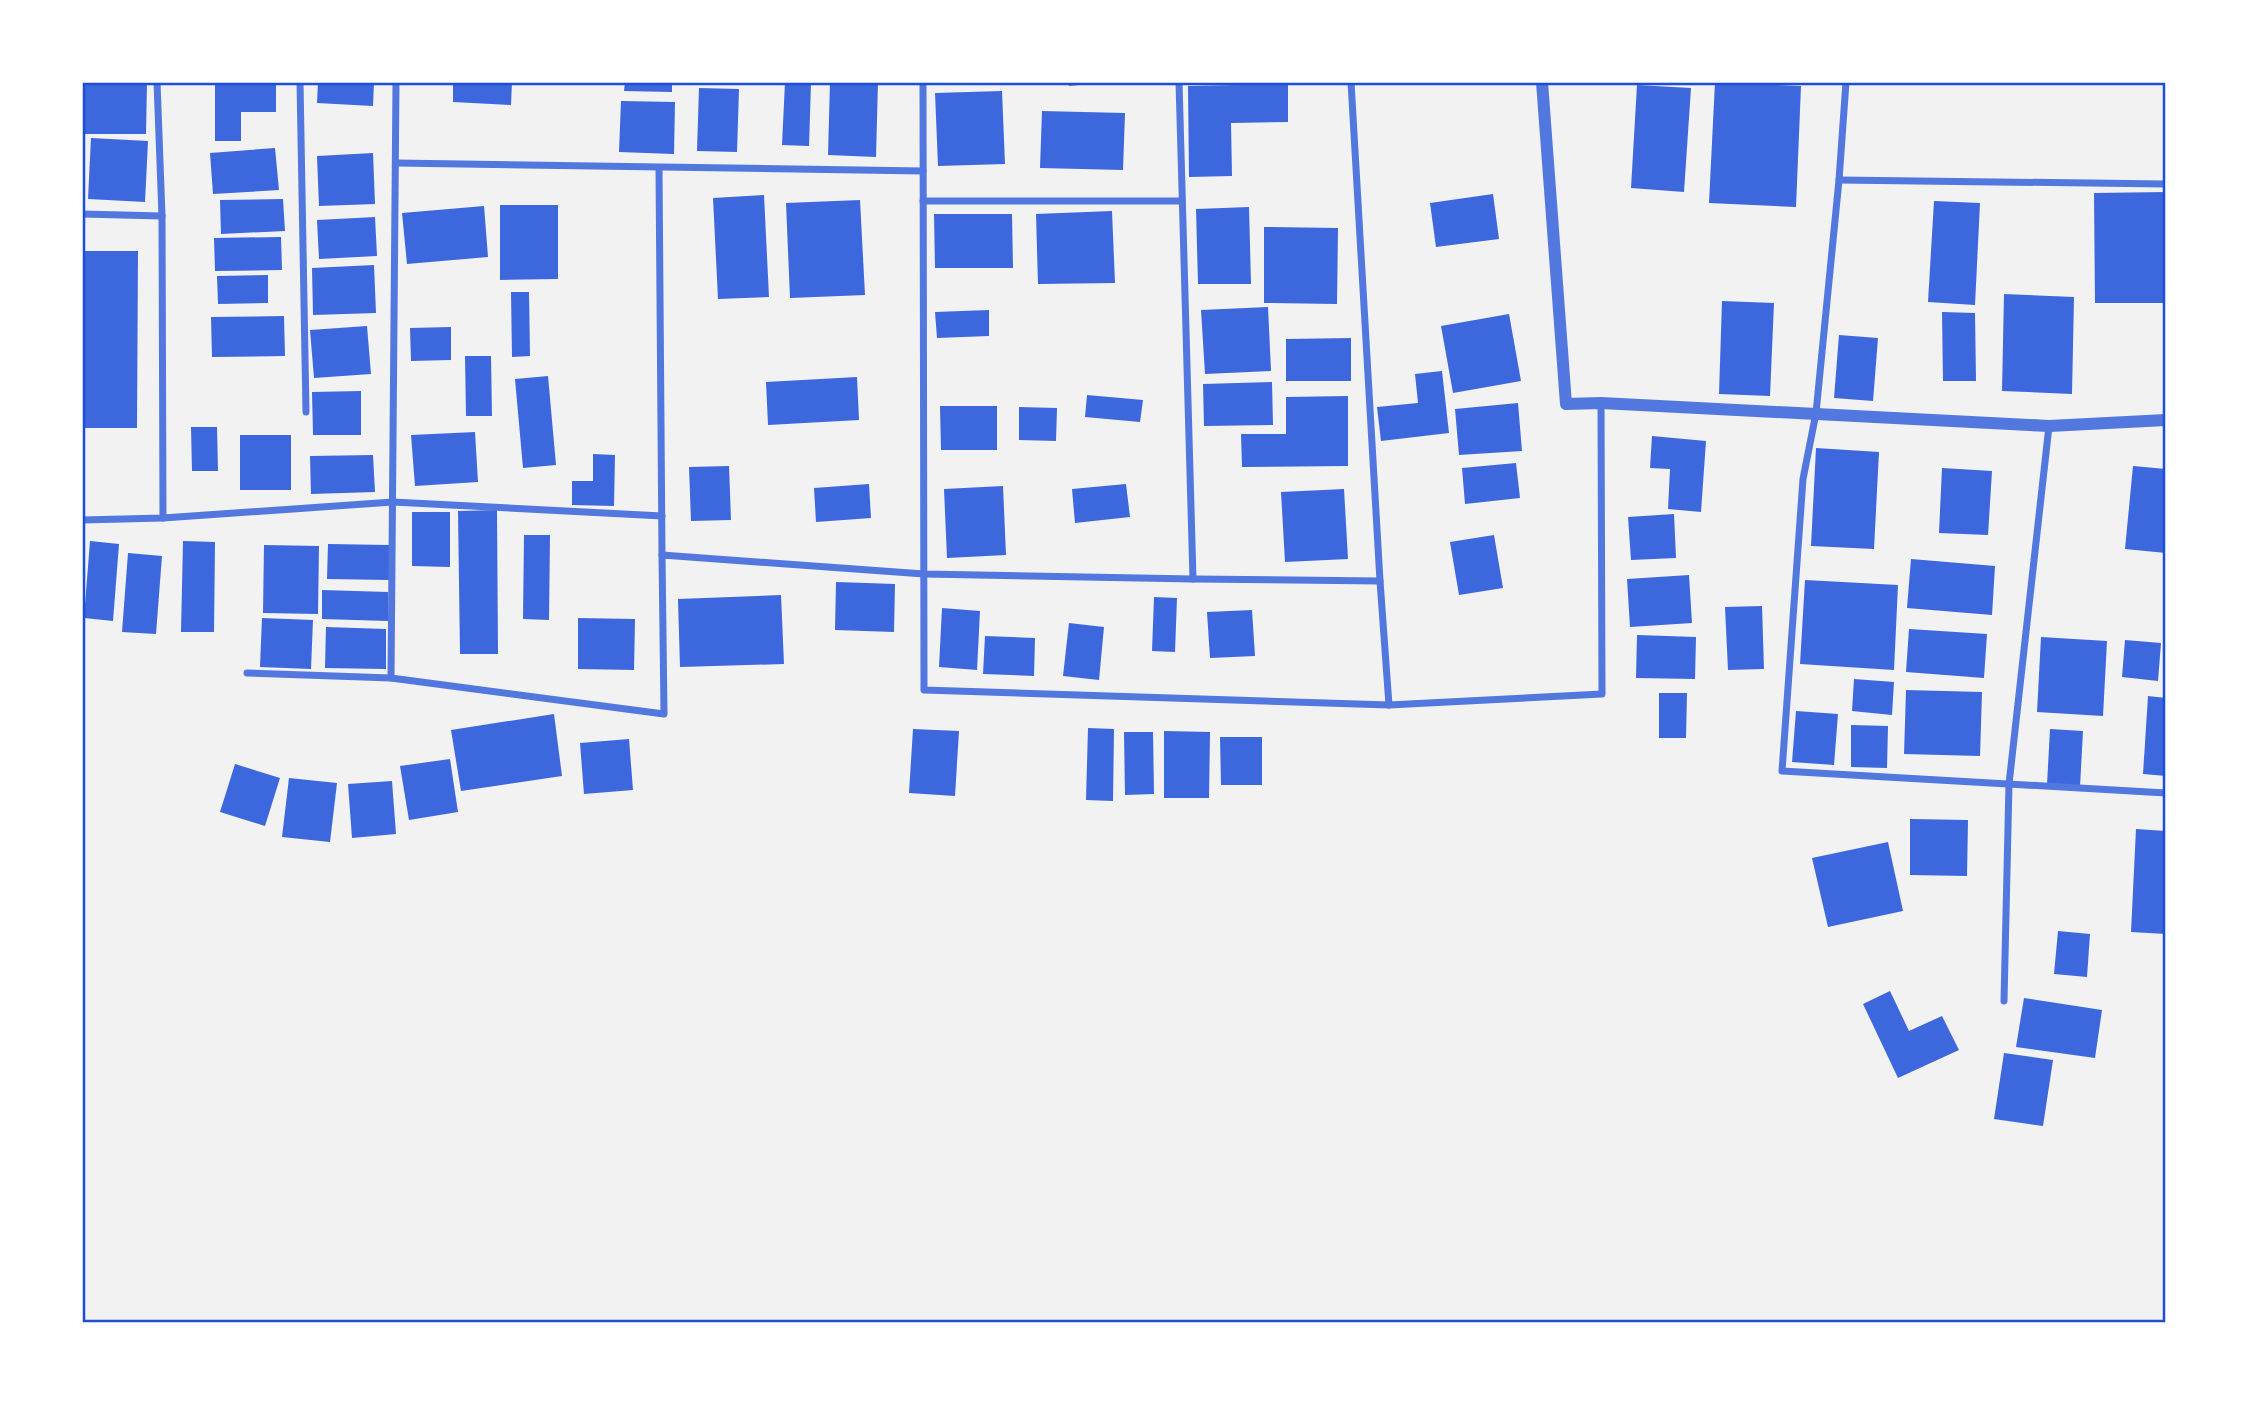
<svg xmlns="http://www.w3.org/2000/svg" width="2248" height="1405" font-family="Cabin,sans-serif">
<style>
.building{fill:#3d67dc}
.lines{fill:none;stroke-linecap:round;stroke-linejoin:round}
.minor{stroke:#5277de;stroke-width:7}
.tertiary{stroke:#5277de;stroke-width:12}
.neatline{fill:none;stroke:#1d4ed8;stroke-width:2.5}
</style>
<rect width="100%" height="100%" fill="#f2f2f2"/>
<g class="building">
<polygon points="82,82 147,82 146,134 82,134"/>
<polygon points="215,82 276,82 276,112 241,112 241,141 215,141"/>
<polygon points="318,82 374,82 373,106 317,103"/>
<polygon points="453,82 512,82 511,105 453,102"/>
<polygon points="625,82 672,82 672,92 624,91"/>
<polygon points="785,82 811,82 809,146 782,145"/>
<polygon points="830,82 878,82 876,157 828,155"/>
<polygon points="1068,82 1089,82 1089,84 1069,86"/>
<polygon points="1715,82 1801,86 1796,207 1709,203"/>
<polygon points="1288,84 1288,122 1231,123 1232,176 1189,177 1188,86"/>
<polygon points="1637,85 1691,88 1684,192 1631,188"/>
<polygon points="699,88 739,89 737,152 697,151"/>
<polygon points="1002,91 1005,164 938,166 935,93"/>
<polygon points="621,101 675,102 674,154 619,152"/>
<polygon points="1042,111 1125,113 1123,170 1040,168"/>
<polygon points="91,138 148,141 145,202 88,199"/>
<polygon points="275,148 279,190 213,194 210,153"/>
<polygon points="373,153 375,204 319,206 317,156"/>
<polygon points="2166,192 2166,303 2095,303 2094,193"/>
<polygon points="1493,194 1499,239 1436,247 1430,203"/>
<polygon points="764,195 769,297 718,299 713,198"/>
<polygon points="283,199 285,231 221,234 220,200"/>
<polygon points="860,200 865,295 790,298 786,203"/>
<polygon points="1934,201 1980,203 1975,305 1928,302"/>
<polygon points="500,205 558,205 558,279 500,280"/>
<polygon points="484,206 488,257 407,264 402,213"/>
<polygon points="1249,207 1251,284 1198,284 1196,209"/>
<polygon points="1112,211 1115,283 1038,284 1036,214"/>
<polygon points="934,214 1012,214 1013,268 935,268"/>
<polygon points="375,217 377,256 319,259 317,220"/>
<polygon points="1264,227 1338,228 1337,304 1264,303"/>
<polygon points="281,237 282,270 215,271 214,238"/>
<polygon points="82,251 138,251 137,428 82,428"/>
<polygon points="374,265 376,313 313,315 312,268"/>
<polygon points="268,275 268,303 218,304 217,276"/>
<polygon points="511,292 529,292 530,356 512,357"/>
<polygon points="2004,294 2074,297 2072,394 2002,391"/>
<polygon points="1722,301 1774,303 1770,396 1719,394"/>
<polygon points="1268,307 1271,371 1205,374 1201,310"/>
<polygon points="989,310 989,336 937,338 935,312"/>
<polygon points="1942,312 1975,313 1976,381 1943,381"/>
<polygon points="1509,314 1521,381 1453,393 1441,326"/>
<polygon points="284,316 285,356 212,357 211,317"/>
<polygon points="367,326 371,374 314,378 310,330"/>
<polygon points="451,327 451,360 411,361 410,328"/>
<polygon points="1839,335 1878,338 1873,401 1834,398"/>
<polygon points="1351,338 1351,381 1286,381 1286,339"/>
<polygon points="465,356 491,356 492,416 466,416"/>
<polygon points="1442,371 1449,433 1381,441 1377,407 1418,403 1415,374"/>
<polygon points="548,376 556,465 523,468 515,379"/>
<polygon points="857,377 859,420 768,425 766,382"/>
<polygon points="1272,382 1273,425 1204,426 1203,384"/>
<polygon points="361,391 361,435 313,435 312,392"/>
<polygon points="1087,395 1143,400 1140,422 1085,417"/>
<polygon points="1348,396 1348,466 1242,467 1241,434 1286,434 1286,397"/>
<polygon points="1518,403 1522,451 1459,455 1455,409"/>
<polygon points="940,406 997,406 997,450 941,450"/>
<polygon points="1019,407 1057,408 1056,441 1019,440"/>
<polygon points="191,427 217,427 218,471 192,471"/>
<polygon points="475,432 478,482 415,486 411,435"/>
<rect x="240" y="435" width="51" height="55"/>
<polygon points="1652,436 1706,441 1701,512 1668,509 1670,469 1650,468"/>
<polygon points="1816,448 1879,452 1874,549 1811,546"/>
<polygon points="593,454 615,455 614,506 572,505 572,481 593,481"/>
<polygon points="373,455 375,492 311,494 310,456"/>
<polygon points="1516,463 1520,498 1465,504 1462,468"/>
<polygon points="729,466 731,520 691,521 689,467"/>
<polygon points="2133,466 2166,469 2166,553 2125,549"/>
<polygon points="1942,468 1992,471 1988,535 1939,533"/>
<polygon points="869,484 871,518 816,522 814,488"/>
<polygon points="1126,484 1130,517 1075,523 1072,489"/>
<polygon points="1003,486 1006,555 947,558 944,489"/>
<polygon points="1344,489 1348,559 1285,562 1281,492"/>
<polygon points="497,510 498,654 460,654 458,511"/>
<polygon points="412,512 450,512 450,567 412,566"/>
<polygon points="1674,514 1676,558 1631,560 1628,517"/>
<polygon points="524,535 550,535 549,620 523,619"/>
<polygon points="1494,535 1503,588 1459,595 1450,542"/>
<polygon points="90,541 119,544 113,621 84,618"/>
<polygon points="183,541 215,542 214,632 181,632"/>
<polygon points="328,544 389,545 389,580 327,579"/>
<polygon points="264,545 319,546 318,614 263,613"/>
<polygon points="128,553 162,556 156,634 122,632"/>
<polygon points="1911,559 1995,566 1992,615 1907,608"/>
<polygon points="1689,575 1692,623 1630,627 1627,579"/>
<polygon points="1805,580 1898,585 1894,670 1800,664"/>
<polygon points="836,582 895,584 894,632 835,630"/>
<polygon points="322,590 388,592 388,621 322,619"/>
<polygon points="781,595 784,664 680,667 678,599"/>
<polygon points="1154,597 1177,598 1175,652 1152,651"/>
<polygon points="1762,606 1764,669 1728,670 1725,607"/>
<polygon points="942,608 980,611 977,670 939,667"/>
<polygon points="1252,610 1255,656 1210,658 1207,612"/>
<polygon points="262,618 313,620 311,669 260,667"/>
<polygon points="578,618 635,619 634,670 578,669"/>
<polygon points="1069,623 1104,627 1099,680 1063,676"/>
<polygon points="326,627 386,629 386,669 325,668"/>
<polygon points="1909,629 1987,634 1984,678 1906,672"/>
<polygon points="1637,635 1696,637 1695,679 1636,678"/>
<polygon points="985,636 1035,638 1034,676 983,674"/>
<polygon points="2041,637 2107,641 2103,716 2037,712"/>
<polygon points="2125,640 2161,643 2158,681 2122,677"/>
<polygon points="1854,679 1894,682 1892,715 1852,711"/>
<polygon points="1906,690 1982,692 1980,756 1904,754"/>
<polygon points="1659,693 1687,693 1686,738 1659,738"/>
<polygon points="2148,696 2166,698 2166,776 2143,774"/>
<polygon points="1796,711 1838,714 1834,765 1792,762"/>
<polygon points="554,714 562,776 461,791 451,730"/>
<polygon points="1851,725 1888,726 1887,768 1851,767"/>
<polygon points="1088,728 1114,729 1113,801 1086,800"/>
<polygon points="913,729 959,731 955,796 909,793"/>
<polygon points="2050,729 2083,731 2080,787 2047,785"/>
<polygon points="1164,731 1210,732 1209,798 1164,798"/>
<polygon points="1124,732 1153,732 1154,794 1125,795"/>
<polygon points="1220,737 1262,737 1262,785 1221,785"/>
<polygon points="629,739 633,790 584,794 580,743"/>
<polygon points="450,759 458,812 409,820 400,766"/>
<polygon points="235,764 280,778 265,826 220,812"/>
<polygon points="289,778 337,783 330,842 282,837"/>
<polygon points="392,781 396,834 352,838 348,784"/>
<polygon points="1910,819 1968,820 1967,876 1910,875"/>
<polygon points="2136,829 2166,831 2166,934 2131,932"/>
<polygon points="1888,842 1903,911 1828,927 1812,858"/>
<polygon points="2058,931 2090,934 2087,977 2054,974"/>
<polygon points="1890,991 1909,1031 1942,1016 1959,1050 1898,1078 1863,1004"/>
<polygon points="2024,998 2102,1010 2095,1058 2016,1047"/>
<polygon points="2004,1053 2053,1060 2043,1126 1994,1119"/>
</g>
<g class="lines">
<g class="minor">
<polyline points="157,82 162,216 163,518"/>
<polyline points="300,82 306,412"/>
<polyline points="923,82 924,690 1389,705 1602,694 1601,403"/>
<polyline points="1351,82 1380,581 1389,705"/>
<polyline points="1846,82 1839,180 1816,413 1803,479 1782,771 2166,793"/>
<polyline points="396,163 923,171"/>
<polyline points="659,168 662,555"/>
<polyline points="1839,180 2166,184"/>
<polyline points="923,201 1182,201"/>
<polyline points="82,214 162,216"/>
<polyline points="82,520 163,518 393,502 662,516"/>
<polyline points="1193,579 1380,581"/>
<polyline points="247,673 391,678 664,714 662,555 924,574 1193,579 1179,82"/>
<polyline points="391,678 396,82"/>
<polyline points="2004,1001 2009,784 2049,426"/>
</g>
<polyline class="tertiary" points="1542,82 1566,404 1601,403 2049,426 2166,420"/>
</g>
<rect width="2248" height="1405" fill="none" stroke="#ffffff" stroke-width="168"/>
<rect x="84" y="84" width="2080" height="1237" class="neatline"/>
</svg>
